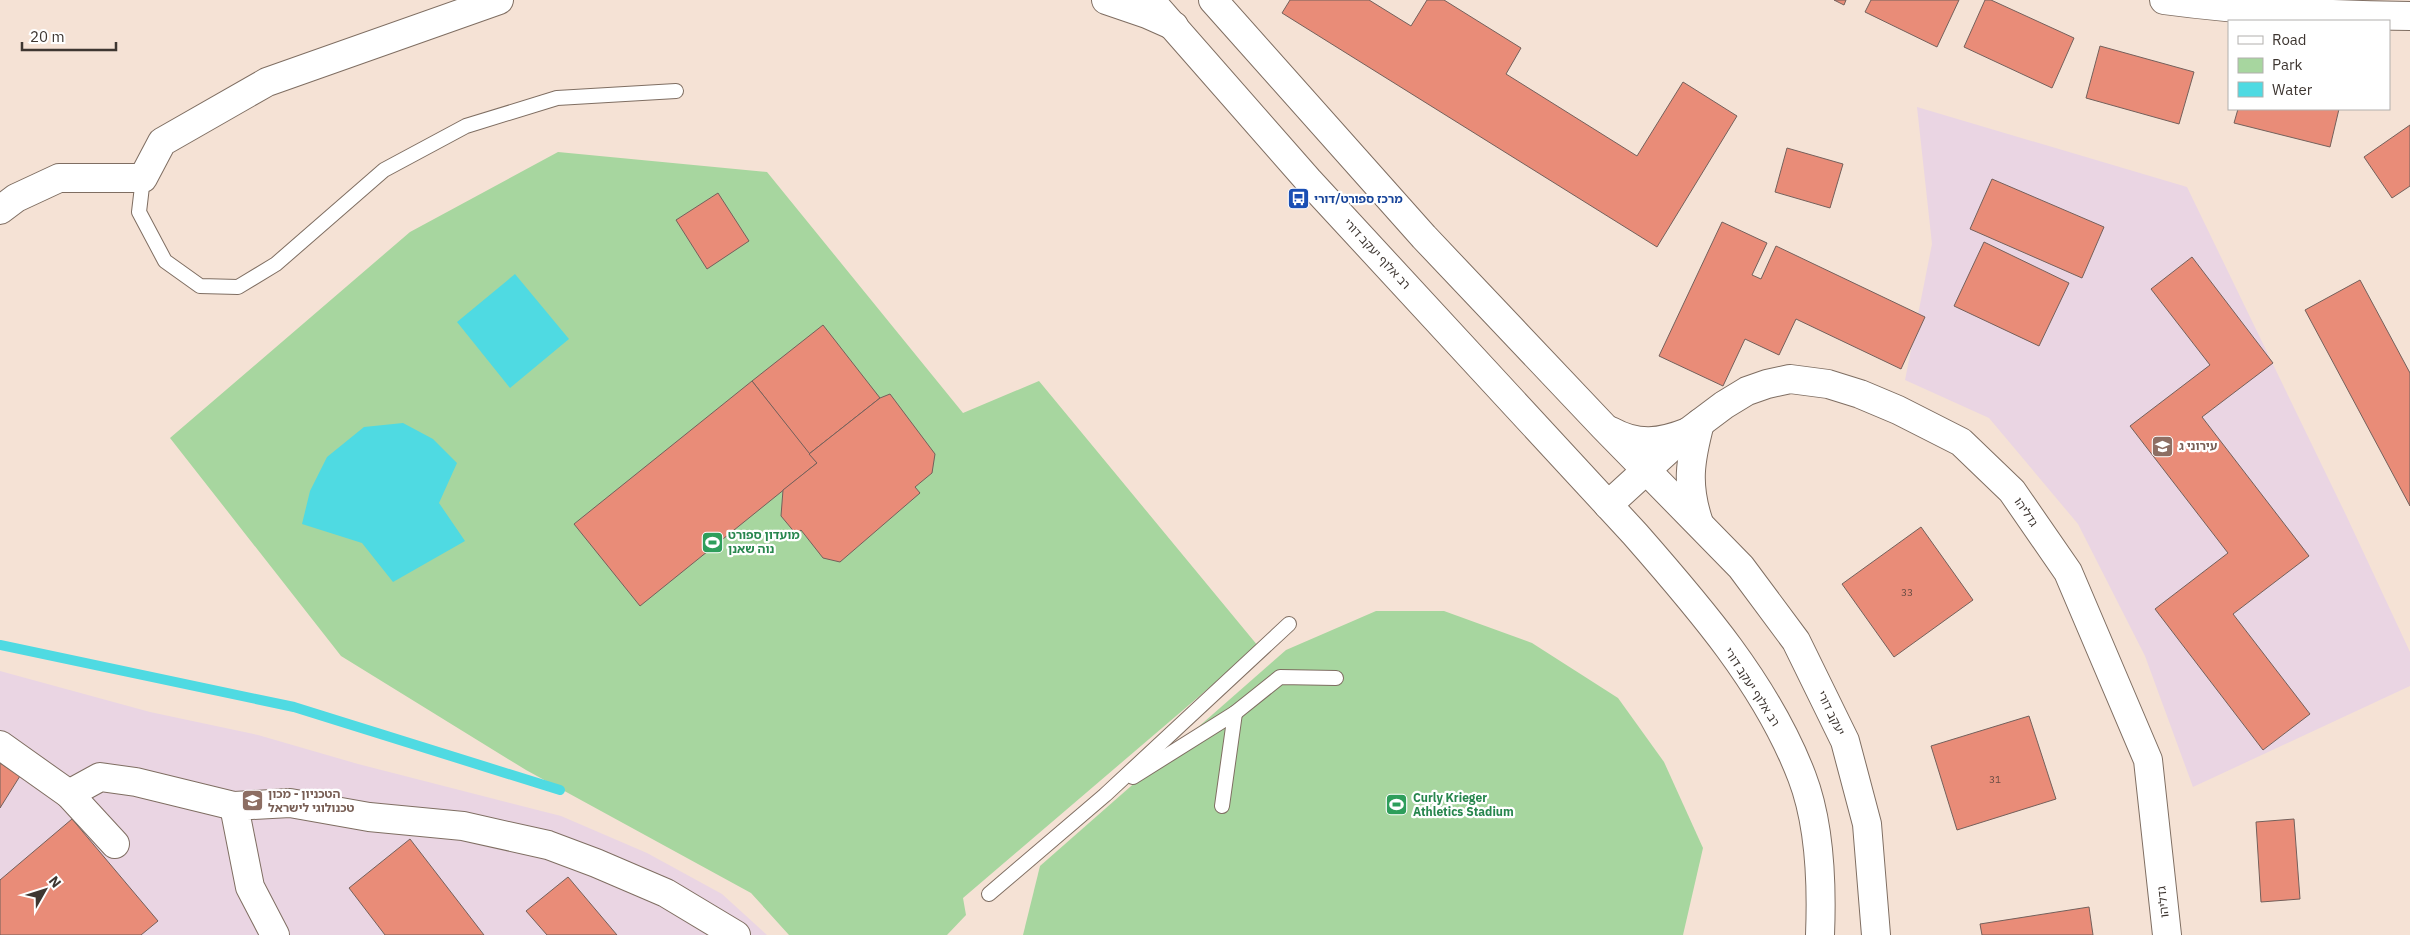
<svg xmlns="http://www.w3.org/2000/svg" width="2410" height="935" font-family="'IBM Plex Sans','Noto Sans Hebrew',sans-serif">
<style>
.education{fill:#ead5e3}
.green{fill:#a7d69f}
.water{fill:#4fdae2}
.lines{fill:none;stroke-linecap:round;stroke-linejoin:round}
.stream{stroke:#4fdae2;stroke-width:10}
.building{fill:#e98c78;stroke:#74605b}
.lane-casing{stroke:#7f6e62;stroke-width:16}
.street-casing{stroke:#7f6e62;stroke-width:30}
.secondary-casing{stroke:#7f6e62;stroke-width:30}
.lane{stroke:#fff;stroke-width:14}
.street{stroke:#fff;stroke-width:28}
.secondary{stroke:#fff;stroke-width:28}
.labels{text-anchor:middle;stroke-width:4.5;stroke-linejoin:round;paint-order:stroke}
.number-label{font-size:10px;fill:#694c43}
.transit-label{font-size:12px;font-weight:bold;fill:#164399;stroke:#fff;text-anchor:start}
.street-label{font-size:12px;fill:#3e3631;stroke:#fff}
.education-label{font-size:12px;font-weight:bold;fill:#785e54;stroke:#fff;text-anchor:start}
.leisure-label{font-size:12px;font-weight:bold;fill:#27864d;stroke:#fff;text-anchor:start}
</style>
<rect width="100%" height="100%" fill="#f5e2d5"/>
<g class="education">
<polygon points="1917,107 2187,187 2346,515 2410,652 2410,686 2193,787 2145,656 2078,524 1989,418 1905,380 1932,244"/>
<polygon points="0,671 150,712 258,735 358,764 561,816 647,853 722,894 767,935 0,935"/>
</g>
<g class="green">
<polygon points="558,152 767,172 963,413 1039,381 1258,646 963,898 966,915 947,935 789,935 751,893 526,770 341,656 170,438 410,232"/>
<polygon points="1376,611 1444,611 1532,643 1618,698 1664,762 1703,848 1683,935 1023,935 1040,866 1286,650"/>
</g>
<g class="water">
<polygon points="515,274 569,339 510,388 457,322"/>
<polygon points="403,423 433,439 457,463 439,503 465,541 393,582 362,543 302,524 310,491 327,457 364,427"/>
</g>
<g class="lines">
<polyline class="stream" points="0,645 294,707 560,790"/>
</g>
<g class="building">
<polygon points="1290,0 1369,0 1411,26 1427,0 1444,0 1521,48 1506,74 1637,156 1683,82 1737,116 1657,247 1282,13"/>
<polygon points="1834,0 1846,0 1844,5"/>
<polygon points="1871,0 1959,0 1937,47 1865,12"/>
<polygon points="1985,0 1991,0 2074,38 2052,88 1964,47"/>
<polygon points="2100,46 2194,72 2179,124 2086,98"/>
<polygon points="2238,109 2339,109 2330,147 2234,123"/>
<polygon points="2410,125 2410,186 2392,198 2364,157"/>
<polygon points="1787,148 1843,164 1830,208 1775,192"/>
<polygon points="1992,179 2104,227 2082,278 1970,229"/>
<polygon points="718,193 749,241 707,269 676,220"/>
<polygon points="1722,222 1767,243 1752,275 1761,279 1776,246 1925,317 1901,369 1796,319 1779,355 1745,339 1723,386 1659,356"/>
<polygon points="1984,242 2069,283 2039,346 1954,306"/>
<polygon points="2192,257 2273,363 2202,417 2309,556 2233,614 2310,714 2263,750 2155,609 2228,553 2130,426 2210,365 2151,289"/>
<polygon points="2360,280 2410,373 2410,506 2305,310"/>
<polygon points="823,325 880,398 809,454 752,381"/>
<polygon points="752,381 817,463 640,606 574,524"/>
<polygon points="890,394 935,454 932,473 915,487 920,493 840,562 823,558 801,530 796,534 781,516 783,490 817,463 809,454 880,398"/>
<polygon points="1921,527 1973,600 1894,657 1842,584"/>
<polygon points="2029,716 2056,799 1957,830 1931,746"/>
<polygon points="0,763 20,776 0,808"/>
<polygon points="72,819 158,921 141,935 0,935 0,880"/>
<polygon points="2294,819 2300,899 2261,902 2256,822"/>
<polygon points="410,839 484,935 385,935 382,931 349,888"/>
<polygon points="568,877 617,935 547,935 526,911"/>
<polygon points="2089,907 2093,935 1982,935 1980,924"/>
</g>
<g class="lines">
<defs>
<g id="lane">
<polyline points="143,178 139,212 165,261 200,286 238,287 276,264 384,170 466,126 557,98 676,91"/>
<polyline points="1235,713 1280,677 1336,678"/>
<polyline points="1133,777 1235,713 1222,806"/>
<polyline points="989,894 1105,795 1289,624"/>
</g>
<g id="street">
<polyline points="1106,0 1147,14 1174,26"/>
<path d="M 2164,0 C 2246,11 2327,15 2410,16"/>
<polyline points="0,210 16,198 59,178 143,178 162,142 267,82 499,0"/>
<polyline points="1608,505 1688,432 1724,405 1747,391 1767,384 1790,379 1828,384 1860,394 1898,410 1961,442 2012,491 2068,572 2148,760 2167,935"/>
<polyline points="0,745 69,794"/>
<polyline points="115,844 69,794 100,777 136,782 234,806"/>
<polyline points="275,935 250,887 234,806 290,803 369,817 463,826 548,845 596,863 666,893 736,935"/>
</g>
<g id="secondary">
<path d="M 1150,0 L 1308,180 L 1635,534 C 1699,607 1767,685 1802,777 C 1820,824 1822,886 1820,935"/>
<polyline points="1213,0 1424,237 1604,427 1741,567 1796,641 1845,741 1867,824 1876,935"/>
<path d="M 1611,431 C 1638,446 1660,443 1688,432"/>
<path d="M 1699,523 C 1686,485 1690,461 1700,423"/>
</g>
</defs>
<use href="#lane" class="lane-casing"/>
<use href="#street" class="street-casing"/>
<use href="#secondary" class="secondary-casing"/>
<use href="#lane" class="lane"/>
<use href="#street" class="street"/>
<use href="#secondary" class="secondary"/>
</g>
<defs>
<symbol id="bus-square" viewBox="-11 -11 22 22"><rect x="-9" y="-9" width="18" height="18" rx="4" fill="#1a4fb4" stroke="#fff"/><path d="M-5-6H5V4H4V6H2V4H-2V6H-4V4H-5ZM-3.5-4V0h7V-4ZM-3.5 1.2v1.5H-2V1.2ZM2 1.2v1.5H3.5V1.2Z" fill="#fff"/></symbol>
<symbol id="school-square" viewBox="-11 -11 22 22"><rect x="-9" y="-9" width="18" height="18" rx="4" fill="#8d6e63" stroke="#fff"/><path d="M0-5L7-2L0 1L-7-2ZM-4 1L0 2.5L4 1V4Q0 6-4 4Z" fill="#fff"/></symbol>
<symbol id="stadium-square" viewBox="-11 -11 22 22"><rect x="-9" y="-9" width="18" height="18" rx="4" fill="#2e9e5b" stroke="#fff"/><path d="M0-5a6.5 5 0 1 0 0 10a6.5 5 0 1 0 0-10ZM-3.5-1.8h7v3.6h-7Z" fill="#fff"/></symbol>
<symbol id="university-square" viewBox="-11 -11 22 22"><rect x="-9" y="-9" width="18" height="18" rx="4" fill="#8d6e63" stroke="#fff"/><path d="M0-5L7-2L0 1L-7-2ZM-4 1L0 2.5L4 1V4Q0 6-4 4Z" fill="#fff"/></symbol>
</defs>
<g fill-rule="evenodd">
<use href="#bus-square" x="1286" y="186" width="25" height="25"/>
<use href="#school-square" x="2150" y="434" width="25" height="25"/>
<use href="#stadium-square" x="700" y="530" width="25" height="25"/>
<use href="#university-square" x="240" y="788" width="25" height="25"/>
<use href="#stadium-square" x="1384" y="792" width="25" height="25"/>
</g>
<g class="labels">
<g class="number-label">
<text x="1907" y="596">33</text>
<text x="1995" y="783">31</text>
</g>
<g class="transit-label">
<text x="1314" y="203">מרכז ספורט/דורי</text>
</g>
<g class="street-label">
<text transform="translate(1377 254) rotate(47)" y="4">רב אלוף יעקב דורי</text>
<text transform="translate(2026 512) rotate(56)" y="4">גדליהו</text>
<text transform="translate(1752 687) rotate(57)" y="4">רב אלוף יעקב דורי</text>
<text transform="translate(1831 713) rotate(64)" y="4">יעקב דורי</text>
<text transform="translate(2163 902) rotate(-96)" y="4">גדליהו</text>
</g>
<g class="education-label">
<text x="2179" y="450">עירוני ג</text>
<text x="268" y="798">הטכניון - מכון<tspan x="268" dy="14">טכנולוגי לישראל</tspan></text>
</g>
<g class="leisure-label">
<text x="728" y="539">מועדון ספורט<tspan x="728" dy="14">נוה שאנן</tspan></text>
<text x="1413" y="802">Curly Krieger<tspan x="1413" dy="14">Athletics Stadium</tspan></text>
</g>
</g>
<rect x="2228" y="20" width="162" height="90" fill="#ffffff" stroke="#b2afad"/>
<rect x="2238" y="36" width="25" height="8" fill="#ffffff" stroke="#b2afad"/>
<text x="2272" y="45" font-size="15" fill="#3e3631">Road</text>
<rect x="2238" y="58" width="25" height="15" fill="#a7d69f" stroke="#b2afad"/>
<text x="2272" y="70" font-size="15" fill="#3e3631">Park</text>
<rect x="2238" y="82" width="25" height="15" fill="#4fdae2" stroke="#b2afad"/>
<text x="2272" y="95" font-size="15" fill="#3e3631">Water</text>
<g transform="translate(45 890) rotate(51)" stroke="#ffffff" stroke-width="4" paint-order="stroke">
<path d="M0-4L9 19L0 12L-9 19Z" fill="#3e3631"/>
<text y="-8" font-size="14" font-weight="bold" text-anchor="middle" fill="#3e3631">N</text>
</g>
<path d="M22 42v8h94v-8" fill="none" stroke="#3e3631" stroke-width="2.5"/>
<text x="30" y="42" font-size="15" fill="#3e3631" stroke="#ffffff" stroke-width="4" paint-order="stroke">20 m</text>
</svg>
